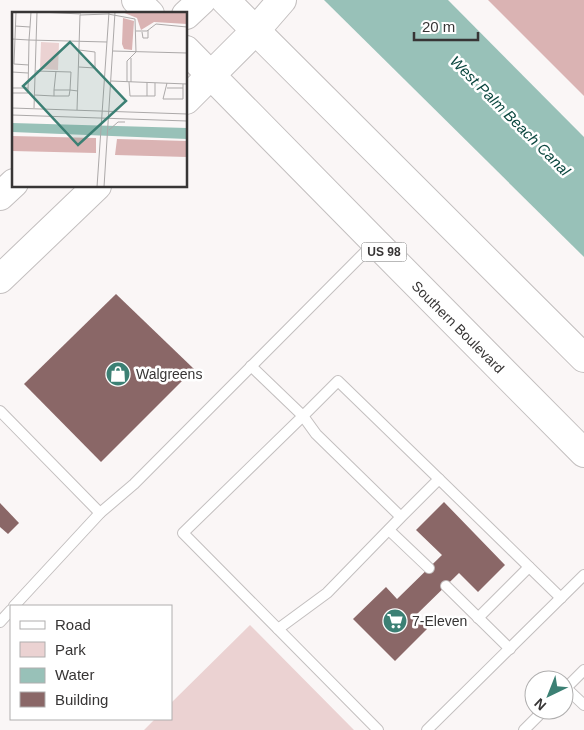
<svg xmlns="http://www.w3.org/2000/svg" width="584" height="730" font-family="Arial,sans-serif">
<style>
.green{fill:#ebd2d2}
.forest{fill:#dab3b3}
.water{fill:#98c1b8}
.building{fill:#8a6767}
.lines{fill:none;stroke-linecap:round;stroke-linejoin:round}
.service-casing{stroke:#c3bfbf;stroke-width:12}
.secondary-casing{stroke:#c3bfbf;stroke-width:30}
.trunk-casing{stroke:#c3bfbf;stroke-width:30}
.service{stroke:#fff;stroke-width:10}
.secondary{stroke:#fff;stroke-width:28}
.trunk{stroke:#fff;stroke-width:28}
.labels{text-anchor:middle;stroke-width:5;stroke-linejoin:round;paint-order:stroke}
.shield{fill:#fff;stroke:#737272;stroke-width:1}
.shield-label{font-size:12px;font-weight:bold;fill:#373535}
.street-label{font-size:14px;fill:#373535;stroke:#fff}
.poi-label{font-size:14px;fill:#373535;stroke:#fff;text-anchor:start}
.water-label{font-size:15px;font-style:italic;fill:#0b473f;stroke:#fff}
.inset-road{fill:none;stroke:#aca9a9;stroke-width:1}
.view{fill:#3c8074;fill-opacity:0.15;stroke:#3c8074;stroke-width:2.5}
.inset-edge{fill:none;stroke:#373535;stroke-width:2.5}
</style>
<rect width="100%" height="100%" fill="#faf6f6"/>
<polygon class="green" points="250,625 354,730 144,730 155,719 171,719 171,703"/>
<polygon class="forest" points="488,0 584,0 584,96"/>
<polygon class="water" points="324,0 448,0 584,137 584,257"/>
<g class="building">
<polygon points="116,294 194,369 101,462 24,384"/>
<polygon points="444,502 505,565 478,592 459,573 415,616 427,629 395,661 353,619 386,587 397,599 442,555 416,530"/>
<polygon points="0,503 19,523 8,534 0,527"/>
</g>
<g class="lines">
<defs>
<g id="service">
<polyline points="251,366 303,416 183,533 378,730"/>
<polyline points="0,411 100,513"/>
<polyline points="439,479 561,598"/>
<polyline points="389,530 429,568"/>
<polyline points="446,586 510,649"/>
<polyline points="14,606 100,513 134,484 374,243"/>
<polyline points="478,618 529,567"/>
<polyline points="0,622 11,610"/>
<polyline points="278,629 327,593 401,517 316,434 303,416 338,381 439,479 401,517"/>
<polyline points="566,688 584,705"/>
<polyline points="564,690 584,670"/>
<polyline points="427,730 584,575"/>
<polyline points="524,730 544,710"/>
</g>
<g id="secondary">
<polyline points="186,15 202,0"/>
<polyline points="186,100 256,30 282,0"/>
<polyline points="0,196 14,183"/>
<polyline points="0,279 97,186"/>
</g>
<g id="trunk">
<polyline points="136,0 150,14"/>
<polyline points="225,0 584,358"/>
<polyline points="186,50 375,242 584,453"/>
</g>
</defs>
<use href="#service" class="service-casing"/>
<use href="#secondary" class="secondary-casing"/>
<use href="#trunk" class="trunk-casing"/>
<use href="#service" class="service"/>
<use href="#secondary" class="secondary"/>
<use href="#trunk" class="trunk"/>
</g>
<defs>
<symbol id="shop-disc" viewBox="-11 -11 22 22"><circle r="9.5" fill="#3c8074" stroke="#fff"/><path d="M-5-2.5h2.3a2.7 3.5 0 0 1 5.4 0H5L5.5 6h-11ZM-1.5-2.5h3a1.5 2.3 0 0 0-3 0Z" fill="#fff"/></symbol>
<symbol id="supermarket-disc" viewBox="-11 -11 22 22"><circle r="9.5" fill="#3c8074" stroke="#fff"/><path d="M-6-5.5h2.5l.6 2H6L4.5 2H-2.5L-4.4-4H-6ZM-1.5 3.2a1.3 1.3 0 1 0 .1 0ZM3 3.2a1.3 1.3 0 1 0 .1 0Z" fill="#fff"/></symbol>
</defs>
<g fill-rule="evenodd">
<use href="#shop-disc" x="104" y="360" width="28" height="28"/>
<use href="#supermarket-disc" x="381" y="607" width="28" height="28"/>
</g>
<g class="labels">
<rect class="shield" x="361.5" y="242.5" width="45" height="19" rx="4"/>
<g class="shield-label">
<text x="384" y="256">US 98</text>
</g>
<g class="street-label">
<text transform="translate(458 327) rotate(45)" y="5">Southern Boulevard</text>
</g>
<g class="poi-label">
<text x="136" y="379">Walgreens</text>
<text x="412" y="626">7-Eleven</text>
</g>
<g class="water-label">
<text transform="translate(510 116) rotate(45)" y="5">West Palm Beach Canal</text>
</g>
</g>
<g transform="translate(12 12)">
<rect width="175" height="175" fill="#faf6f6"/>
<path d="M 29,30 L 47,31 L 46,58 L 28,57 Z" fill="#ebd2d2"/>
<path d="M 110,0 L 175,0 L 175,12 L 142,10 L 129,18 L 125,6 ZM 111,6 L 122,9 L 120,38 L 112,37 L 110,32 ZM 0,124 L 84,126 L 84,141 L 0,139 ZM 105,127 L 175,129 L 175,145 L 103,143 Z" fill="#dab3b3"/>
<path d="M 0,111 L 175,116 L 175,127 L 0,120 Z" fill="#98c1b8"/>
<path class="inset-road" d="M 4,0 L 2,52 L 17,53M 27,0 L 69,2M 3,14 L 18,15 L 17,28 L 95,30M 18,15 L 19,0M 124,19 L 135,19 L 144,12 L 175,15M 130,20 L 131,26 L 136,26 L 136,18M 0,27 L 17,28 L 16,81 L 0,81M 67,38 L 83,40 L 83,56 L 67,55M 101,39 L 175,41M 119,46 L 119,70M 24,59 L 59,60 L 58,78 L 66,79M 0,60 L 16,61M 99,69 L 175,72M 117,70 L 118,84 L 135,84 L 135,70M 155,71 L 151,87 L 171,87 L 171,72M 0,76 L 16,76M 155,76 L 171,76M 42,78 L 42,84 L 57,84 L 58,78 L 42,78 L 44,59M 23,83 L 42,84M 135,84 L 143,84 L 143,71M 0,96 L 175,102M 22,96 L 25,0M 65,98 L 68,3 L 96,2 L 123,7 L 124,40 L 115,49 L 115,70M 0,103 L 175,109M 97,118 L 106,110 L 113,110M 85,175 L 97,0M 92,175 L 103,0"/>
<path class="view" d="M 58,30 L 114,89 L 66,133 L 11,74 Z"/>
<rect width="175" height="175" class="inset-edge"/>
</g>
<rect x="10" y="605" width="162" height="115" fill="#ffffff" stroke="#afaeae"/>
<rect x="20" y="621" width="25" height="8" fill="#ffffff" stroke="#afaeae"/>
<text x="55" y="630" font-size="15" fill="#373535">Road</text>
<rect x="20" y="642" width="25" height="15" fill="#ebd2d2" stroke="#afaeae"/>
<text x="55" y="655" font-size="15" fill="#373535">Park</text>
<rect x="20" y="668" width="25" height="15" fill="#98c1b8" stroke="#afaeae"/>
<text x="55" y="680" font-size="15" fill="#373535">Water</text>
<rect x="20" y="692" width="25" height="15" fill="#8a6767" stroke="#afaeae"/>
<text x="55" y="705" font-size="15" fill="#373535">Building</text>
<g transform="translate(549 695) rotate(223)"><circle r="24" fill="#ffffff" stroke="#afaeae"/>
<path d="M0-4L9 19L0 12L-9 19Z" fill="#3c8074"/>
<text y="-8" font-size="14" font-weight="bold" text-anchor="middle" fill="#373535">N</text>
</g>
<path d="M414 32v8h64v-8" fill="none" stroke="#373535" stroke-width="2.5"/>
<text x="422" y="32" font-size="15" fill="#373535" stroke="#ffffff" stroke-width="4" paint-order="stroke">20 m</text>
</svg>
